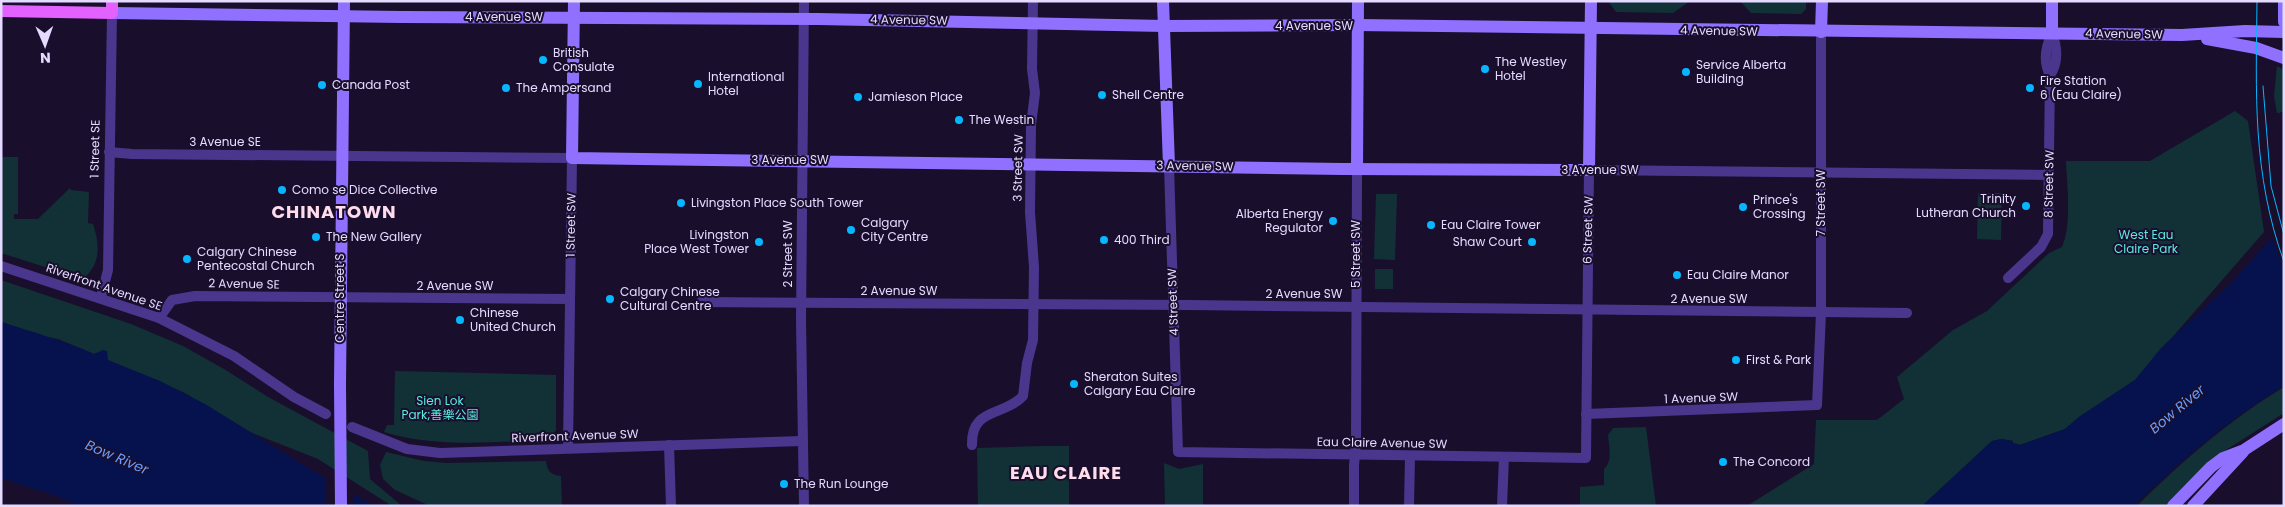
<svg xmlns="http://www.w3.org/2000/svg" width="2285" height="507" font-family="Poppins,'Noto Sans SC',sans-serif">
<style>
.green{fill:#113136}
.water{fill:#06124d}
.pier{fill:#190f2c}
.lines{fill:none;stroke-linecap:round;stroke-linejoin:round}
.street{stroke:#4b368e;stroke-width:10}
.secondary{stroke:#9071ff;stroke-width:12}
.primary{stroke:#e261ff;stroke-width:12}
.tram{stroke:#06b6ff;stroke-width:1}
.secondary-bridge{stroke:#9071ff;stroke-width:12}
.poi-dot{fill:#06b6ff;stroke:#190f2c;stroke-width:2}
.labels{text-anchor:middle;stroke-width:4;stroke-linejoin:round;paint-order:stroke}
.street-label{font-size:12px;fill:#e5daff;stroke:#190f2c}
.poi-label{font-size:12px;fill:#e5daff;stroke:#190f2c;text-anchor:start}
.park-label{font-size:12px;fill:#5beae2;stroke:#190f2c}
.water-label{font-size:14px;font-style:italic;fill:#689cff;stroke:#190f2c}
.district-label{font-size:18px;font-weight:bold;letter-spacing:1px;fill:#ffdceb;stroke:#190f2c}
</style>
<rect width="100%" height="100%" fill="#190f2c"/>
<g class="green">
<polygon points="1608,1 1690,1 1673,13 1616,12"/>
<polygon points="1740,1 1806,1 1806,9 1801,14 1751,13"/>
<polygon points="2277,66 2284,70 2284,111 2279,113 2277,113 2274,96"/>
<path d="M 2235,111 L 2248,121 L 2264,232 L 2135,380 L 2079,417 L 2065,429 L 2020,445 L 2013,443 L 2013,441 L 2001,439 L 1992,441 L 1922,506 L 1747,506 L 1814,464 L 1816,420 L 1877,420 L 1904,399 L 1897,377 L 1953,330 L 1987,311 L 2049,253 L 2062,247 C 2072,225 2067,185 2066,161 L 2150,161 Z"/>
<path d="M 1,157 L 18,157 L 18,214 L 14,214 L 14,219 L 38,219 L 70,188 L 71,190 L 89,192 L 88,223 L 93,224 C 100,245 101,264 83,279 L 1,253 Z"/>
<polygon points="1978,193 2002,193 2001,240 1977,239"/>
<polygon points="1376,194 1397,194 1395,260 1374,259"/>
<rect x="1375" y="269" width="18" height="20"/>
<polygon points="1,280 131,324 183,346 224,369 268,397 368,451 370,479 402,506 392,506 318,459 252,433 183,392 107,360 107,351 94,354 58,339 47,337 1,322"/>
<path d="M 395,371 L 556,375 L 556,430 L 551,437 L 544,440 C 490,442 437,448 384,432 L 387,425 L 394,425 Z"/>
<path d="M 2284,387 L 2284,413 L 2215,457 L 2166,506 L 2137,506 C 2181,462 2231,419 2284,387 Z"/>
<path d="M 1646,427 L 1656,506 L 1580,506 L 1580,487 L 1604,485 L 1604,469 C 1613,461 1609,447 1608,435 L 1613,428 Z"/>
<polygon points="1044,446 1069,446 1069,506 978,506 977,448"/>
<path d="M 386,452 L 424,461 L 447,463 L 546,461 C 547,471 551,475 561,476 L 562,506 L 430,506 L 395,490 L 383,479 L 380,465 Z"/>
<polygon points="1164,463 1179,469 1203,464 1203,506 1165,506"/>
</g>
<g class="water">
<path d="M 2284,224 L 2284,386 C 2230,418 2179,462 2134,506 L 1922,506 L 1992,441 L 2001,439 L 2013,441 L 2013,443 L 2020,445 L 2065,429 L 2079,417 L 2135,380 L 2161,348 L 2232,282 Z"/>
<path d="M 1,322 C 33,332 64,341 94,354 L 103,350 L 107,351 L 108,360 L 160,381 L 205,404 L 323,477 L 374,506 L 76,506 C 54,491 25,489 1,477 Z"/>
</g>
<g class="pier">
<polygon points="2283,222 2284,224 2284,271 2271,235"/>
<polygon points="325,476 354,492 354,506 325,506"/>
</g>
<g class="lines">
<g class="street">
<path d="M 2050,75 C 2059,63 2057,46 2052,33"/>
<polyline points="109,152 132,154 572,158 568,448"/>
<polyline points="1169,166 1178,452 1586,458 1589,170 2049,175"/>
<polyline points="1,266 159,318 234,356 294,397 326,414"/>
<path d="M 2008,278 L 2041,247 L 2048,234 L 2050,75 C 2043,62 2046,46 2052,33"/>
<polyline points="101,297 108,270 112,13"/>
<polyline points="701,302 1188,305 1907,313"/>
<polyline points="159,318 172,300 195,296 570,299"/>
<polyline points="1586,414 1817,405 1821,313 1821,32"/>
<polyline points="352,427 407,449 440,453 802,441"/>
<polyline points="669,445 671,506"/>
<path d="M 972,445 C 971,407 1003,417 1023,396 L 1027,363 L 1033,340 L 1034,267 L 1030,212 L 1031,125 L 1035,93 L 1032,69 L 1033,1"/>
<polyline points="804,506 801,320 804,1"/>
<polyline points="1354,506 1354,465 1356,444 1357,169"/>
<polyline points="1409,506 1410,456"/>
<polyline points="1502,506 1504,457"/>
</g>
<g class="secondary">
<polyline points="574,1 572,158 1343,169 1571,170 1589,170 1591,1"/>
<polyline points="1163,1 1169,166"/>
<polyline points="2284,1 2284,22"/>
<polyline points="112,13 402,17 818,19 1164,26 1357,25 2182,35 2245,31 2284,32"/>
<polyline points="1821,32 1822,1"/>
<polyline points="2052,33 2052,1"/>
<polyline points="2207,39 2256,48 2284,58"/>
<polyline points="1357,169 1358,1"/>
<polyline points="340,385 344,1"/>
<polyline points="2173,506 2211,467 2223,458 2244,450 2284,424"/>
<polyline points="2193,506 2243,452"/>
</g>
<polyline class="primary" points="1,11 112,13 112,1"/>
<g class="tram">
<path d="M 2257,1 C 2256,93 2252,173 2284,262"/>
<polyline points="2263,86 2271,186 2284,235"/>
</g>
<polyline class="secondary-bridge" points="340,385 341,506"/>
</g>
<g class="poi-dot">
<circle cx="543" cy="60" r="5"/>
<circle cx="1485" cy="69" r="5"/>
<circle cx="1686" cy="72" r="5"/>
<circle cx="698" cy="84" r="5"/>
<circle cx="322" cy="85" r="5"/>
<circle cx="506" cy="88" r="5"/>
<circle cx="2030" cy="88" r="5"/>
<circle cx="1102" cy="95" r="5"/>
<circle cx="858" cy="97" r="5"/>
<circle cx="959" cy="120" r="5"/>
<circle cx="282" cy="190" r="5"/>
<circle cx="681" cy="203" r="5"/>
<circle cx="2026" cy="206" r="5"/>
<circle cx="1743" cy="207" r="5"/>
<circle cx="1333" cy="221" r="5"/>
<circle cx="1431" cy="225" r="5"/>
<circle cx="851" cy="230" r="5"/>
<circle cx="316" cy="237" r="5"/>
<circle cx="1104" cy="240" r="5"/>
<circle cx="759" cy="242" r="5"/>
<circle cx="1532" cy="242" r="5"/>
<circle cx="187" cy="259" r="5"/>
<circle cx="1677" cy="275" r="5"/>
<circle cx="610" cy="299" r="5"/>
<circle cx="460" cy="320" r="5"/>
<circle cx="1736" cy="360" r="5"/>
<circle cx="1074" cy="384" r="5"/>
<circle cx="1723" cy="462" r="5"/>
<circle cx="784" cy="484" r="5"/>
</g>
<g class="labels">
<g class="street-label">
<text x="504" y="21">4 Avenue SW</text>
<text transform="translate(909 20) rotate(1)" y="4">4 Avenue SW</text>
<text x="1314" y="30">4 Avenue SW</text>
<text transform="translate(1719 31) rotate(1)" y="4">4 Avenue SW</text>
<text transform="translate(2124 34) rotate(1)" y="4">4 Avenue SW</text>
<text x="225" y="146">3 Avenue SE</text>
<text transform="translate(95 149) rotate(-89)" y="4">1 Street SE</text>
<text x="790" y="164">3 Avenue SW</text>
<text transform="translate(1195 166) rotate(1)" y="4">3 Avenue SW</text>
<text transform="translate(1018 168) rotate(-89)" y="4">3 Street SW</text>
<text x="1600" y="174">3 Avenue SW</text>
<text transform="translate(2049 184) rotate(-89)" y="4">8 Street SW</text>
<text transform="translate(1821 203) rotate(-90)" y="4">7 Street SW</text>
<text transform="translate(571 225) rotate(-89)" y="4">1 Street SW</text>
<text transform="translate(1588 230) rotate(-89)" y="4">6 Street SW</text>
<text transform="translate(788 254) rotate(-90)" y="4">2 Street SW</text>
<text transform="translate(1356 254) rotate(-90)" y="4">5 Street SW</text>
<text transform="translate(244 284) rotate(1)" y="4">2 Avenue SE</text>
<text x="455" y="290">2 Avenue SW</text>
<text transform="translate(104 287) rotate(19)" y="4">Riverfront Avenue SE</text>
<text x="899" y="295">2 Avenue SW</text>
<text x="1304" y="298">2 Avenue SW</text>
<text transform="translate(340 298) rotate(-90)" y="4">Centre Street S</text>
<text x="1709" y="303">2 Avenue SW</text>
<text transform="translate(1173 302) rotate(-92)" y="4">4 Street SW</text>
<text transform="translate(1701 398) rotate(-2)" y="4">1 Avenue SW</text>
<text transform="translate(575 436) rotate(-2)" y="4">Riverfront Avenue SW</text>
<text transform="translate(1382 443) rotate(1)" y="4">Eau Claire Avenue SW</text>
</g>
<g class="poi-label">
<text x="553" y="57">British<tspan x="553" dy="14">Consulate</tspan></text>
<text x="1495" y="66">The Westley<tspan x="1495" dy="14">Hotel</tspan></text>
<text x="1696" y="69">Service Alberta<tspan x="1696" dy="14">Building</tspan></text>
<text x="708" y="81">International<tspan x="708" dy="14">Hotel</tspan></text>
<text x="2040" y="85">Fire Station<tspan x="2040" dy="14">6 (Eau Claire)</tspan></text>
<text x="332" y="89">Canada Post</text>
<text x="516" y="92">The Ampersand</text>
<text x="1112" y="99">Shell Centre</text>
<text x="868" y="101">Jamieson Place</text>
<text x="969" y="124">The Westin</text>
<text x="292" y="194">Como se Dice Collective</text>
<text x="2016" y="203" text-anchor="end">Trinity<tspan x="2016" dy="14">Lutheran Church</tspan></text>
<text x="1753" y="204">Prince's<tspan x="1753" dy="14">Crossing</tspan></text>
<text x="691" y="207">Livingston Place South Tower</text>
<text x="1323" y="218" text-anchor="end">Alberta Energy<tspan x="1323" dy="14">Regulator</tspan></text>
<text x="861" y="227">Calgary<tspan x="861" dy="14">City Centre</tspan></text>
<text x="1441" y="229">Eau Claire Tower</text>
<text x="749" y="239" text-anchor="end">Livingston<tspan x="749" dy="14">Place West Tower</tspan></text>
<text x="326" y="241">The New Gallery</text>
<text x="1114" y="244">400 Third</text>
<text x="1522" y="246" text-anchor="end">Shaw Court</text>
<text x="197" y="256">Calgary Chinese<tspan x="197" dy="14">Pentecostal Church</tspan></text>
<text x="1687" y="279">Eau Claire Manor</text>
<text x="620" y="296">Calgary Chinese<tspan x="620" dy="14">Cultural Centre</tspan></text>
<text x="470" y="317">Chinese<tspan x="470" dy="14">United Church</tspan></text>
<text x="1746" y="364">First &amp; Park</text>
<text x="1084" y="381">Sheraton Suites<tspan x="1084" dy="14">Calgary Eau Claire</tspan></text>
<text x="1733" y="466">The Concord</text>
<text x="794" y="488">The Run Lounge</text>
</g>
<g class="park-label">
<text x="2146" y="239">West Eau<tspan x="2146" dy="14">Claire Park</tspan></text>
<text x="440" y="405">Sien Lok<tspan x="440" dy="14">Park;善樂公園</tspan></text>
</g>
<g class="water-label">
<text transform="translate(2177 409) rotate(-40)" y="5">Bow River</text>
<text transform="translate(117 457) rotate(23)" y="5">Bow River</text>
</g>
<g class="district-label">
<text x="334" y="218">CHINATOWN</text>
<text x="1066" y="479">EAU CLAIRE</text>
</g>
</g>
<rect width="2285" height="507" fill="none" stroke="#e5daff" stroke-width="5"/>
<g transform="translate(45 45) rotate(178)" stroke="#190f2c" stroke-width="4" paint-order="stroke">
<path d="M0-4L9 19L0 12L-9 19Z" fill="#e5daff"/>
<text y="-8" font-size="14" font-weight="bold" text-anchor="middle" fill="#e5daff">N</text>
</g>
</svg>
